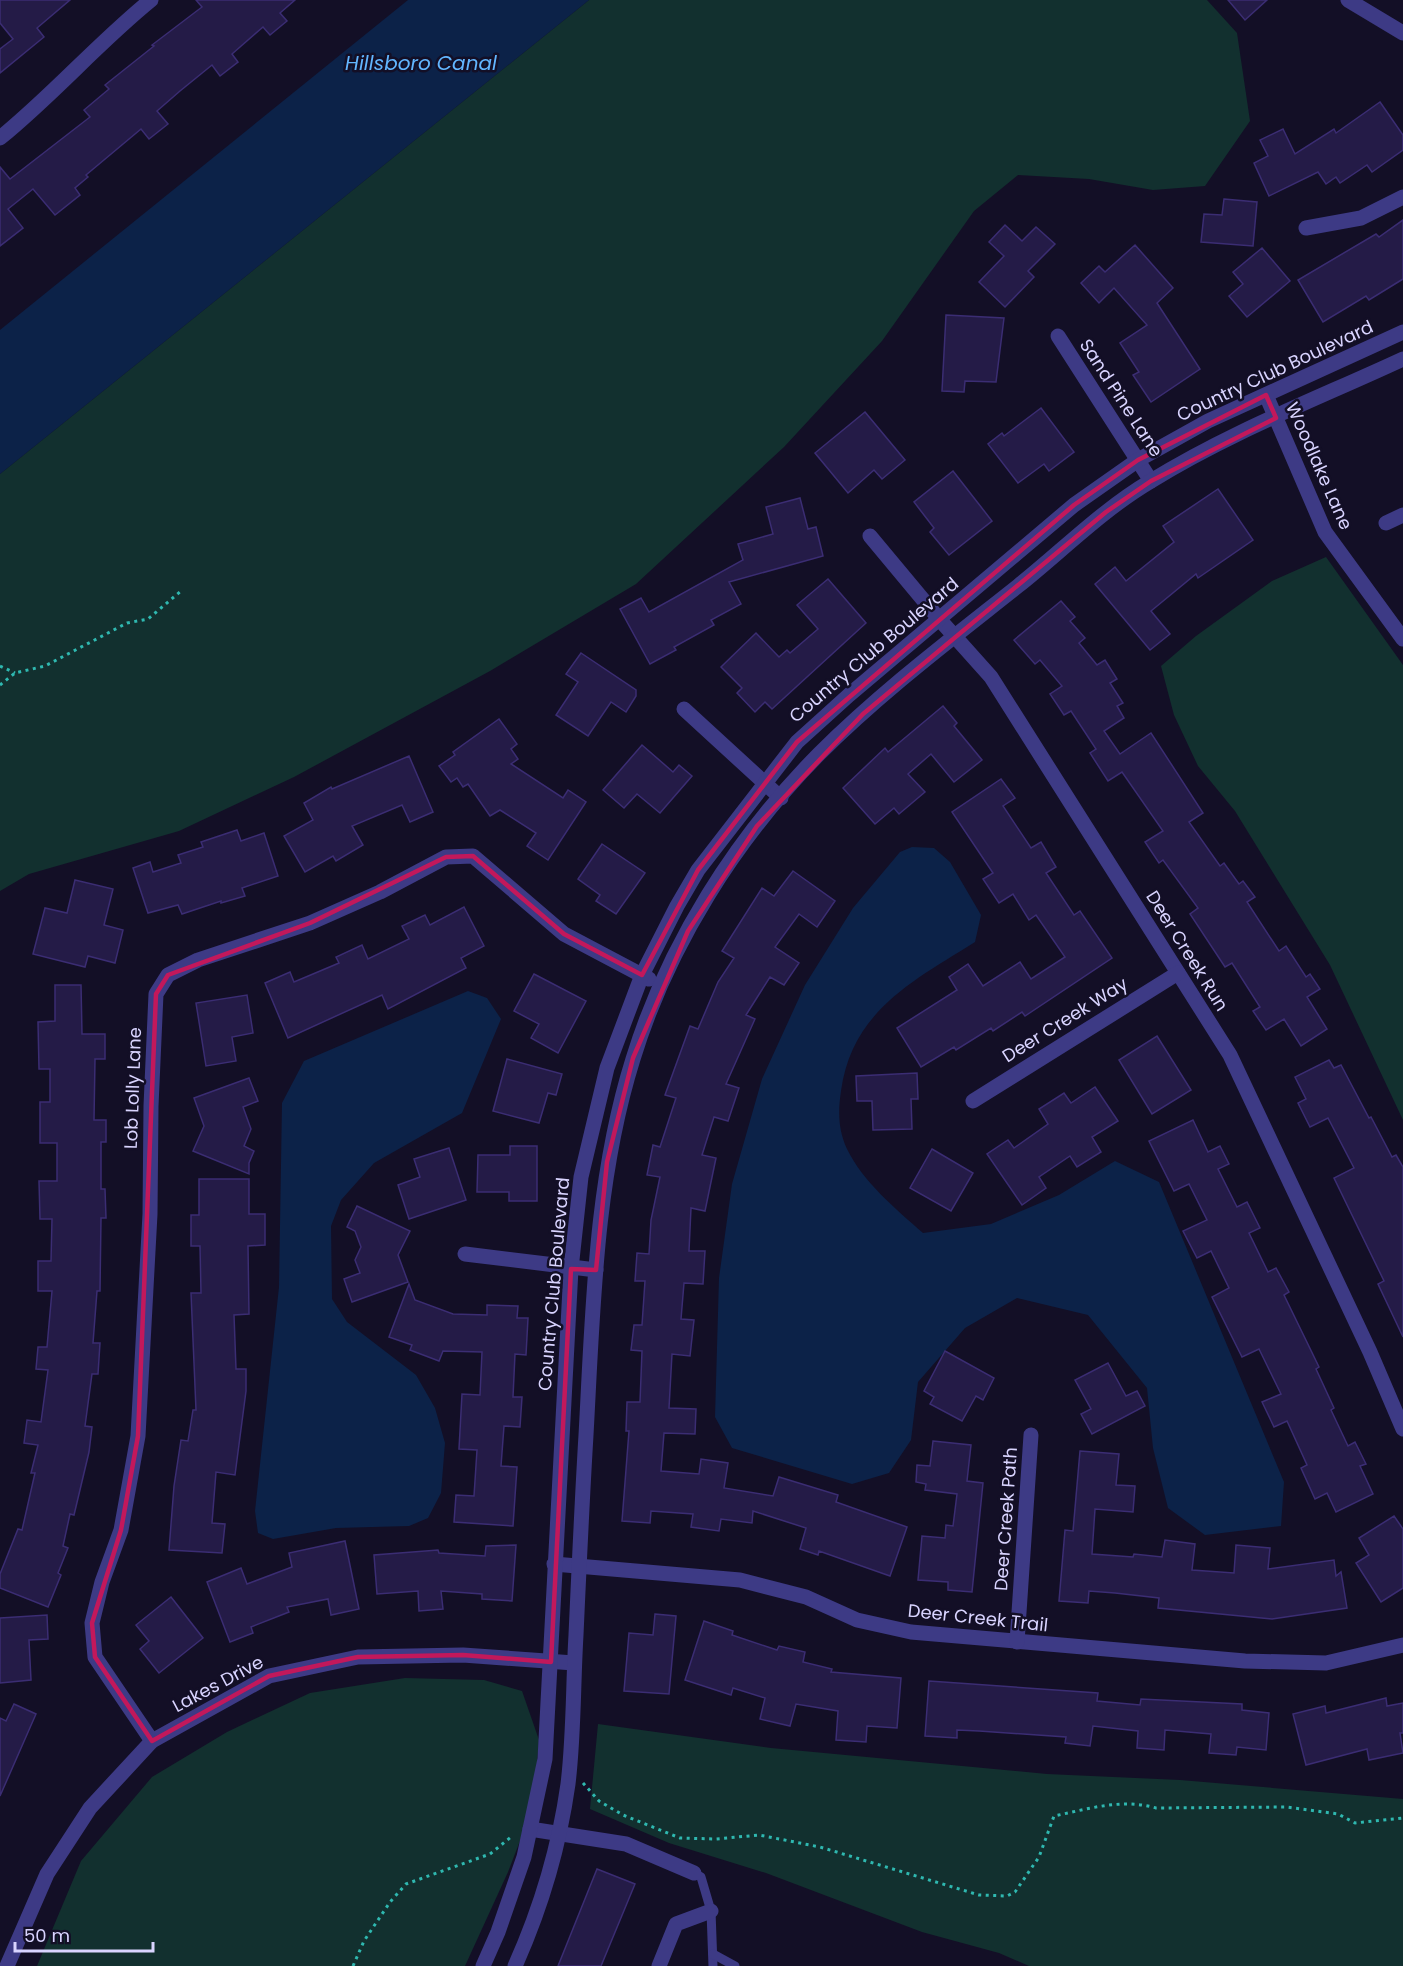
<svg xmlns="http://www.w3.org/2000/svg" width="1403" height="1966" font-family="Poppins,sans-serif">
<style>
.green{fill:#12302f}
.water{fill:#0c2248}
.building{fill:#241b47;stroke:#3b2d73;stroke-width:1.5}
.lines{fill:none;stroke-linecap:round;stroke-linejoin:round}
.path{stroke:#2fb8b0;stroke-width:3;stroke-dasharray:3 4.5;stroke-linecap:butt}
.lane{stroke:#3d3a85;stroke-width:9}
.street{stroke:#3d3a85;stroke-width:15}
.marked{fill:none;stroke:#c2185b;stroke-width:4.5;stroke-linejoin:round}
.labels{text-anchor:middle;stroke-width:5;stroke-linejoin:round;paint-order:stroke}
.street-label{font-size:18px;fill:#d9d4ff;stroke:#130f26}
.water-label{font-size:20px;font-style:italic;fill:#62b6ff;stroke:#130f26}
</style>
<rect width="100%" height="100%" fill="#130f26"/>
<g class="green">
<polygon points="589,0 1207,0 1237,33 1250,121 1205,186 1153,190 1089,179 1018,175 974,211 882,341 784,447 636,584 490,671 294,777 179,831 29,874 0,891 0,474"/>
<polygon points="1326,557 1403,665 1403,1120 1330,965 1235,811 1198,766 1174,715 1161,666 1196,636 1272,581"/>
<polygon points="405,1678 484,1680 522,1691 539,1740 533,1807 508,1872 465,1966 37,1966 81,1861 152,1777 227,1732 310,1693"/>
<polygon points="598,1724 771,1748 1047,1774 1180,1780 1403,1799 1403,1966 1029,1966 999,1953 922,1932 766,1873 669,1843 590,1809"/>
</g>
<g class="water">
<polygon points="408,0 589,0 0,474 0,330"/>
<path d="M 912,847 L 934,848 L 950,862 L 981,915 L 975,942 C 913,981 852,1011 841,1091 C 838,1111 838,1130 847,1149 C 863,1182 896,1209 923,1233 L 991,1224 L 1059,1195 L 1115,1161 L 1159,1182 L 1284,1482 L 1281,1526 L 1205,1535 L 1168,1508 L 1153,1448 L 1147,1388 L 1088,1315 L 1017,1298 L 965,1328 L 918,1382 L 911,1440 L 889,1473 L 852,1484 L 732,1448 L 715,1417 L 719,1278 L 732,1184 L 762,1079 L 805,985 L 853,908 L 900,852 Z"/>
<polygon points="468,991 487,998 501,1019 462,1113 374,1163 341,1200 331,1226 332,1299 347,1322 416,1375 435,1408 445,1443 441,1493 428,1518 409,1526 336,1528 273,1539 258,1533 255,1511 279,1287 282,1103 304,1061"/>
</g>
<g class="building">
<polygon points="0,0 70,0 37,28 44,37 0,73 0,49 13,39 0,23"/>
<polygon points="196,0 295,0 280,13 287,21 270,35 263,27 232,54 238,62 220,76 212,65 180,91 157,111 168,124 149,139 141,129 86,175 88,177 75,188 80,195 55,215 33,189 8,209 23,228 0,246 0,167 10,179 90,117 84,110 109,89 105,85 154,46 152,45 202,7"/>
<polygon points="1228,0 1267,0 1245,20"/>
<polygon points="1380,102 1403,135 1403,150 1372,172 1367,165 1340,183 1336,177 1326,184 1318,172 1269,196 1254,163 1268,156 1260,140 1283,129 1295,154 1334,129 1336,133"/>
<polygon points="1224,199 1257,202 1253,246 1201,242 1204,214 1222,215"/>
<polygon points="1403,220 1403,279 1369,300 1366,296 1323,322 1298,280 1376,234 1379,237"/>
<polygon points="1005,225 1022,241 1036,227 1055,244 1028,271 1034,277 1005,307 979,282 1004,256 989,242"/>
<polygon points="1135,245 1173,288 1157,303 1200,369 1151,402 1133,375 1139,372 1120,343 1147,325 1114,288 1099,303 1081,283 1099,266 1105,272"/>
<polygon points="1262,248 1290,281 1247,317 1229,296 1243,284 1233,272"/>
<polygon points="946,315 1004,318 996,382 965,381 964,392 942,391"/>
<polygon points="1041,408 1074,452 1049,471 1044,464 1018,483 988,444 1002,433 1004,436"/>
<polygon points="865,412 905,460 882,479 874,470 848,493 815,453"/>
<polygon points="953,471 992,521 949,555 930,532 934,528 914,502"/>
<polygon points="1218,489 1253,540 1198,578 1196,574 1151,611 1170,634 1150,650 1095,584 1115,567 1126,581 1174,542 1163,526"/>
<polygon points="800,498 808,529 816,527 823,556 729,582 741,604 711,620 714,625 674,647 676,650 650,664 620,609 641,598 649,612 743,560 738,544 773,534 766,507"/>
<polygon points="828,579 866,623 772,709 765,702 755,712 737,693 742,688 721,667 756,633 779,657 787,650 790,653 818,629 797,605"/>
<polygon points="1061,601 1075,617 1070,621 1085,638 1079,643 1097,665 1105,660 1117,679 1110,683 1123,703 1117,706 1124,718 1104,731 1120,754 1151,733 1203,813 1189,822 1220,866 1224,863 1239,884 1243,881 1255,897 1247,902 1279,951 1286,946 1306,977 1310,974 1320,989 1307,997 1327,1029 1301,1046 1284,1019 1266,1030 1253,1011 1260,1007 1232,963 1225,967 1190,914 1198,908 1163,860 1159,863 1145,842 1163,831 1122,772 1108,781 1090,753 1096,749 1071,711 1064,715 1050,694 1062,686 1040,660 1035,664 1014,640"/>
<polygon points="581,653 636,690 636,696 626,712 611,702 588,736 556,715 578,682 566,674"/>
<polygon points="943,706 957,723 954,726 982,760 954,782 931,754 908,774 925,792 899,814 894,808 875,824 843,788 885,748 888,752"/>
<polygon points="499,719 517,744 511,749 518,759 511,764 563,798 568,790 586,802 548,860 527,846 536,833 500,810 490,816 468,784 463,787 457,778 451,782 439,766 455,755 453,752"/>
<polygon points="642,745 673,772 679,765 692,776 660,813 637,794 624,808 603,790"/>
<polygon points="409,756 433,812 410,822 402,805 352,826 363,845 336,861 333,856 305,872 284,836 313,820 304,803 331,787 332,789"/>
<polygon points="1001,779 1015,798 1003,806 1031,848 1041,842 1056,867 1046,873 1074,915 1080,911 1112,958 1025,1016 1022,1012 993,1031 991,1028 956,1050 954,1047 921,1067 897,1028 957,990 949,977 968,964 983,986 1020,962 1031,979 1065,957 1036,915 1029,920 1013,894 999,903 983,879 993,873 952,812"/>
<polygon points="237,830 241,841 264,833 278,876 242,888 245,896 221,903 221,901 182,914 178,905 148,913 133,868 150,862 153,872 181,863 178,855 203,847 201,842"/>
<polygon points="602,844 645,873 616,914 596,901 600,895 578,879"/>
<polygon points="793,871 835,901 817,927 799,914 775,947 799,963 784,985 770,977 746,1015 755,1019 726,1084 739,1088 728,1121 714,1117 702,1155 716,1158 705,1211 691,1208 689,1251 705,1251 703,1284 684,1283 681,1319 694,1320 690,1356 672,1354 669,1408 696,1409 695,1434 664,1433 661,1471 699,1474 701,1459 728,1463 724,1488 773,1496 779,1477 838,1495 836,1502 907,1527 890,1576 819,1551 818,1555 800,1549 806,1528 753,1511 752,1523 721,1519 719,1531 691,1527 693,1514 651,1511 650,1523 622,1521 629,1431 626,1431 627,1402 640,1402 642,1351 631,1350 634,1325 642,1325 645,1281 635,1281 637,1253 649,1254 651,1220 660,1177 647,1175 653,1145 660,1147 676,1098 665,1095 690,1026 698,1029 718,982 734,958 722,951 762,888 774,896"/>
<polygon points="75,880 113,889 104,925 123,930 115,963 88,956 85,967 33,954 45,908 67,913"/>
<polygon points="464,907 484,946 461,958 466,968 388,1009 382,995 288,1038 265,983 290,972 294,982 339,963 336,957 362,945 368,959 409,939 402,926 425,915 430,925"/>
<polygon points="534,974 586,1001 558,1053 531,1038 539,1024 514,1011"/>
<polygon points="55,985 81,985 82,1034 105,1034 105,1059 95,1059 94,1120 106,1120 106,1142 101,1142 101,1189 105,1189 106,1218 101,1218 100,1291 97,1291 93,1343 100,1343 98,1374 92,1374 85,1426 92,1427 89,1452 74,1515 70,1514 63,1546 68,1548 58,1573 61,1575 48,1607 0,1588 0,1574 18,1529 22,1530 35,1473 31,1473 38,1445 24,1443 27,1420 41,1422 48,1370 36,1369 38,1347 47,1347 52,1291 38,1291 38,1261 51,1261 52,1219 40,1219 39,1181 57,1181 57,1143 40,1143 40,1102 50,1102 50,1069 39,1069 38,1022 55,1021"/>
<polygon points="247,995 253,1033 232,1037 236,1061 206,1066 196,1003"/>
<polygon points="1157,1036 1191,1090 1152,1114 1119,1060"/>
<polygon points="507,1059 562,1074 556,1095 548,1093 539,1123 493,1111"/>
<polygon points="1329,1060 1334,1068 1341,1065 1369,1118 1371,1117 1392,1157 1396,1155 1403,1167 1403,1337 1378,1284 1384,1281 1334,1178 1354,1168 1328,1118 1310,1127 1298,1103 1306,1099 1295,1077"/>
<polygon points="917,1073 918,1099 911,1099 912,1129 873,1130 872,1101 857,1101 856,1076"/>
<polygon points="249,1078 258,1101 243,1107 251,1129 244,1146 254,1151 249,1163 249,1174 193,1151 204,1126 194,1098"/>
<polygon points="1095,1087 1118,1121 1092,1137 1101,1152 1077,1167 1070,1156 1039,1177 1046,1188 1022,1205 987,1154 1008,1140 1014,1148 1048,1124 1039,1109 1064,1093 1071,1103"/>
<polygon points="1193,1120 1208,1152 1220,1146 1229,1164 1218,1169 1237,1207 1247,1202 1260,1228 1249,1233 1268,1272 1276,1268 1289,1292 1284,1295 1319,1367 1316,1369 1334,1408 1331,1410 1348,1446 1355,1442 1366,1464 1360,1466 1373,1494 1336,1512 1327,1493 1315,1499 1301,1468 1307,1465 1287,1421 1274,1427 1262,1402 1281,1394 1259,1349 1242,1357 1212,1297 1229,1288 1211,1251 1197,1258 1183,1231 1207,1220 1189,1184 1174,1191 1149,1141"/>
<polygon points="510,1146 537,1146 537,1201 509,1201 509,1192 477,1192 478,1155 510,1155"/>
<polygon points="449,1148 466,1200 409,1219 398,1185 420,1177 414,1159"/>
<polygon points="932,1149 973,1173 951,1211 910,1188"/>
<polygon points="199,1179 249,1179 249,1214 265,1214 265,1245 248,1246 249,1314 234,1315 236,1369 246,1369 246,1391 235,1475 216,1472 212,1523 225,1524 222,1553 169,1550 174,1486 181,1440 188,1441 193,1410 196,1410 191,1293 201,1293 200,1246 191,1246 191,1215 199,1215"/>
<polygon points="357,1206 410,1231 398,1255 408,1282 352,1302 344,1279 360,1273 355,1260 361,1247 355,1231 347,1227"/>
<polygon points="409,1284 415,1300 453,1314 487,1315 487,1305 518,1306 517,1318 528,1318 526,1355 515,1354 513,1397 522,1397 520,1427 504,1426 501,1466 517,1467 513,1526 454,1522 456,1495 474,1496 477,1450 459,1449 462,1394 480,1395 482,1352 443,1351 439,1361 410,1350 412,1345 389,1337"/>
<polygon points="945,1351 994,1378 983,1400 976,1396 962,1421 930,1404 934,1397 924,1391"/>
<polygon points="1108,1363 1126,1396 1137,1391 1145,1406 1092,1434 1081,1414 1091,1409 1075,1380"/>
<polygon points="933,1441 971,1445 967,1481 983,1483 972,1592 948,1590 948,1582 918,1580 922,1536 945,1538 946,1525 953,1526 957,1494 925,1490 926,1484 916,1482 917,1465 930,1466"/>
<polygon points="1080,1451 1119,1454 1116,1485 1135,1486 1133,1512 1095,1509 1092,1554 1133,1557 1134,1554 1162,1557 1165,1540 1195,1544 1192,1570 1234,1573 1236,1545 1270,1548 1268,1569 1334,1560 1336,1576 1341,1572 1347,1608 1272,1619 1158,1608 1159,1598 1115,1593 1089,1591 1088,1603 1059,1601 1065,1530 1073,1531"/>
<polygon points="1394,1516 1403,1529 1403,1588 1381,1602 1356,1563 1369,1555 1359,1538"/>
<polygon points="345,1541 359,1609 331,1615 328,1599 287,1607 289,1612 251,1627 253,1633 230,1642 207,1582 241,1568 247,1584 292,1567 289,1553"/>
<polygon points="516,1545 512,1601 482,1599 482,1594 441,1591 443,1609 419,1611 418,1591 377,1594 374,1555 438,1550 439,1553 485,1556 486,1546"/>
<polygon points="171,1597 203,1638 159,1673 140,1649 149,1641 136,1625"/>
<polygon points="655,1614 676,1616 669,1694 624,1691 629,1633 653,1635"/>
<polygon points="47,1615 48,1639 29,1640 31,1680 0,1683 0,1618"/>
<polygon points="704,1621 733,1631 732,1635 777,1650 779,1646 805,1652 803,1662 832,1669 831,1672 901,1678 897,1728 867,1726 866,1742 836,1740 838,1711 796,1704 790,1726 760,1719 765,1698 733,1688 731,1695 685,1680"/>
<polygon points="929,1681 1098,1693 1097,1701 1140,1705 1141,1699 1242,1704 1242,1710 1269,1713 1266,1750 1237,1747 1236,1755 1209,1753 1211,1734 1165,1730 1164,1750 1137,1748 1138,1731 1093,1726 1090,1746 1065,1743 1066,1737 979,1731 957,1730 957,1738 925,1736"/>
<polygon points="1386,1698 1387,1706 1403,1703 1403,1733 1400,1733 1403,1753 1369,1760 1367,1749 1306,1765 1293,1714 1325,1706 1326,1713"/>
<polygon points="14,1704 36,1714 0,1796 0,1718 6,1721"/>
<polygon points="597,1869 635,1884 601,1966 558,1966"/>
</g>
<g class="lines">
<g class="path">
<polyline points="0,666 15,673"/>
<polyline points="0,685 15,673 45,666 127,623 148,619 181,591"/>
<path d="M 583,1783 L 599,1801 L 623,1815 L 680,1838 L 716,1839 L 759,1835 L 820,1847 L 979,1895 L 1007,1896 L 1015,1892 L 1039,1857 L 1054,1816 C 1088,1809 1122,1798 1156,1808 L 1286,1807 L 1338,1814 L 1355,1823 L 1403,1818"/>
<polyline points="353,1966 364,1941 390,1902 406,1884 490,1854 511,1837"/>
</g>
<g class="lane">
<polyline points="694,1873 701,1877 711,1911 713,1966"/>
<polyline points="713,1954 735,1966"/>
</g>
<g class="street">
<polyline points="1348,0 1403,33"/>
<path d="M 0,138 C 53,95 98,43 151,0"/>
<polyline points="1306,228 1361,218 1403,197"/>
<polyline points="1058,336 1151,481"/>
<polyline points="1266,395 1325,532 1403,639"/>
<polyline points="1386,523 1403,515"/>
<polyline points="870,536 940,620 991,677 1230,1055 1370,1352 1403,1429"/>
<polyline points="684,709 781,798"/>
<polyline points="973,1101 1178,973"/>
<polyline points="465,1254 596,1270"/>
<polyline points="554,1564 740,1580 806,1597 857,1620 911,1632 1245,1661 1326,1663 1403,1645"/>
<polyline points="1017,1642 1031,1435"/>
<polyline points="152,1741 95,1657 92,1623 102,1582 121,1530 138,1436 150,1214 151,1106 156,994 168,975 198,960 310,923 380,892 446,857 473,856 564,934 649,979"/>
<polyline points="530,1829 626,1844 694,1873"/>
<polyline points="7,1966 47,1874 90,1808 152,1741 269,1676 358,1657 463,1655 574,1663"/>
<polyline points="483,1966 498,1932 524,1857 545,1759 571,1269 581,1177 607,1068 642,975 677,906 698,870 797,742 849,695 1074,505 1138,460 1208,421 1403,332"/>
<path d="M 515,1966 C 541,1908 559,1848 568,1784 C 574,1735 573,1684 576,1635 C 579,1568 582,1501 586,1435 C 593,1309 595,1180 633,1059 C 668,945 736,838 819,754 C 880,693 950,640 1018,586 C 1062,551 1102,510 1151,481 C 1230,432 1319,398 1403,359"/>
<polyline points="659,1966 676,1924 711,1911"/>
</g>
</g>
<path class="marked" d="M 1266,395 L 1276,418 L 1151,481 L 1106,512 L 863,714 L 757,826 L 688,931 L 633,1058 L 607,1162 L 596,1270 L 571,1269 L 551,1662 L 463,1655 L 358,1657 L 269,1676 L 152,1741 L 95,1657 L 92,1623 L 121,1530 L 138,1436 L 156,994 L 168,975 L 310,923 L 446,857 L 473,856 L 564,934 L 642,975 L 698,870 L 797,742 L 1074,505 L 1138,460 Z"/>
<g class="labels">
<g class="street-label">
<text transform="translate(1275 371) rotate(-25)" y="6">Country Club Boulevard</text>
<text transform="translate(1121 398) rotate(57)" y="6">Sand Pine Lane</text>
<text transform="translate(1319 466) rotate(66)" y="6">Woodlake Lane</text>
<text transform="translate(874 650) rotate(-40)" y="6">Country Club Boulevard</text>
<text transform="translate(1187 951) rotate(58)" y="6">Deer Creek Run</text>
<text transform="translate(1065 1020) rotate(-32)" y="6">Deer Creek Way</text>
<text transform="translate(133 1088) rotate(-88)" y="6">Lob Lolly Lane</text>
<text transform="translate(554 1284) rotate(-85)" y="6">Country Club Boulevard</text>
<text transform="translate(1006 1519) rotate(-86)" y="6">Deer Creek Path</text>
<text transform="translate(978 1618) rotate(6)" y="6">Deer Creek Trail</text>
<text transform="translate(218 1684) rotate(-28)" y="6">Lakes Drive</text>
</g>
<g class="water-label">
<text x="421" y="70">Hillsboro Canal</text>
</g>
</g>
<path d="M15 1942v9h138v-9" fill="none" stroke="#d9d4ff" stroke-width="3"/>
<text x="24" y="1942" font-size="18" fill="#d9d4ff" stroke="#130f26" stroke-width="4.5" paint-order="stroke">50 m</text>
</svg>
